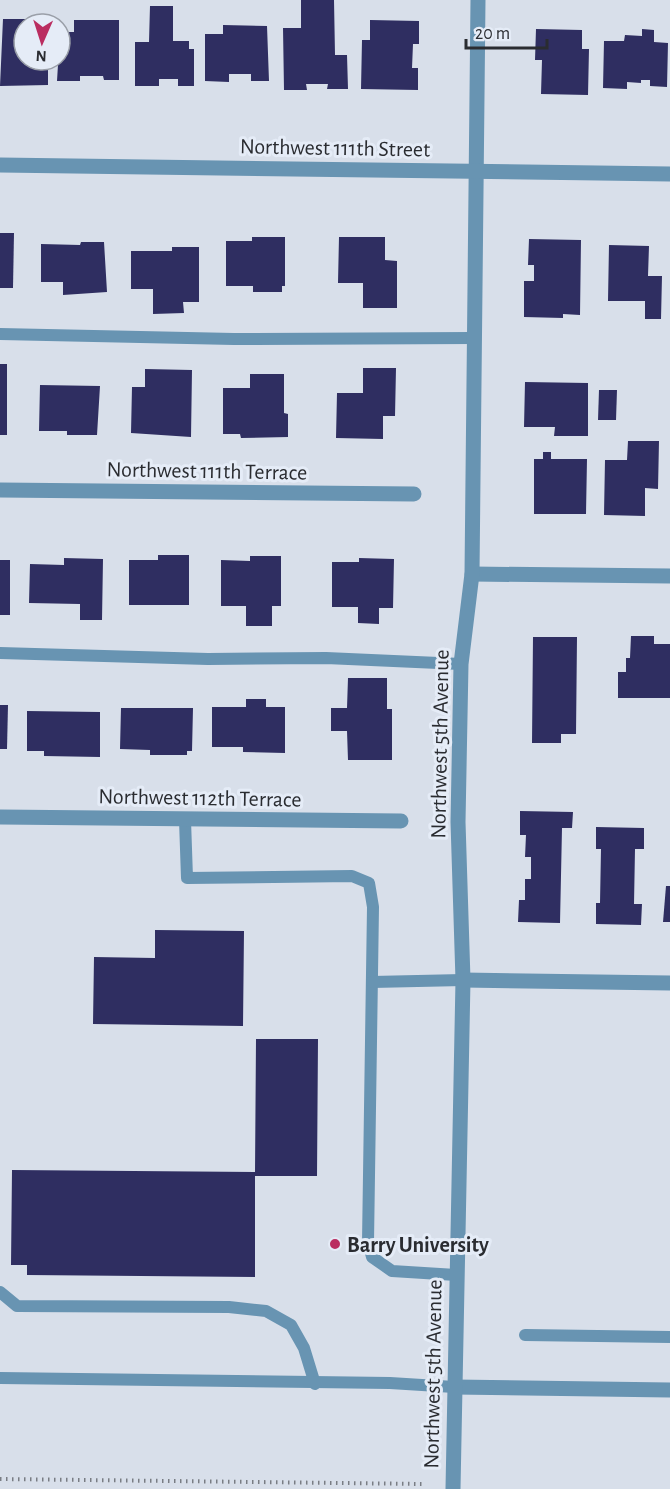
<svg xmlns="http://www.w3.org/2000/svg" width="670" height="1489" font-family="'Alegreya Sans',sans-serif">
<style>
.building{fill:#2f2e61}
.lines{fill:none;stroke-linecap:round;stroke-linejoin:round}
.path{stroke:#797d84;stroke-width:4;stroke-dasharray:1.5 4.5;stroke-linecap:butt}
.service{stroke:#6894b2;stroke-width:12}
.minor{stroke:#6894b2;stroke-width:15}
.tertiary{stroke:#6894b2;stroke-width:15}
.poi-dot{fill:#ba2d60;stroke:#e5ecf7;stroke-width:2}
.labels{text-anchor:middle;stroke-width:6;stroke-linejoin:round;paint-order:stroke}
.street-label{font-size:22px;fill:#2a2c31;stroke:#e5ecf7}
.poi-label{font-size:22px;font-weight:bold;fill:#2a2c31;stroke:#e5ecf7;text-anchor:start}
</style>
<rect width="100%" height="100%" fill="#d8dfea"/>
<g class="building">
<polygon points="301,0 334,0 335,55 347,55 348,89 327,89 328,84 306,84 307,90 284,90 283,28 301,28"/>
<polygon points="150,6 173,6 173,41 189,41 189,49 194,49 194,86 178,86 178,79 159,79 159,86 135,86 135,42 149,42"/>
<polygon points="3,19 47,19 47,24 24,24 24,60 48,60 48,85 0,86"/>
<polygon points="74,20 119,20 119,80 104,80 103,76 80,76 80,81 57,81 60,32 74,32"/>
<polygon points="370,20 419,21 419,44 413,44 412,68 418,68 418,90 361,89 362,40 370,40"/>
<polygon points="223,25 267,26 269,81 251,81 251,74 229,74 229,82 205,81 205,34 223,34"/>
<polygon points="536,29 582,30 582,49 589,49 588,95 541,94 542,60 535,60"/>
<polygon points="642,29 654,30 654,42 668,43 667,87 650,86 650,80 641,80 641,83 627,82 627,89 603,88 604,41 624,41 625,35 642,36"/>
<polygon points="0,233 14,233 13,288 0,288"/>
<polygon points="252,237 285,237 285,286 282,286 282,292 253,292 253,286 226,286 226,241 252,241"/>
<polygon points="339,237 385,237 385,260 397,261 397,308 363,308 363,283 338,283"/>
<polygon points="529,239 581,240 580,315 563,314 563,318 524,317 524,281 534,281 534,265 528,265"/>
<polygon points="81,242 104,242 107,292 63,295 63,282 41,282 41,244 80,245"/>
<polygon points="609,245 649,246 648,276 662,276 661,319 645,319 645,301 608,301"/>
<polygon points="172,247 199,247 199,302 183,302 184,313 153,314 153,289 131,289 131,251 172,251"/>
<rect x="0" y="364" width="7" height="71"/>
<polygon points="363,368 396,368 395,416 383,416 383,439 336,438 337,393 363,393"/>
<polygon points="145,369 192,370 191,437 131,433 132,387 145,387"/>
<polygon points="250,374 284,374 284,413 288,414 288,437 241,438 240,434 223,434 223,388 250,388"/>
<polygon points="525,382 588,383 588,436 554,436 555,427 524,427"/>
<polygon points="40,385 100,386 97,435 67,435 67,431 39,431"/>
<polygon points="599,390 617,390 616,420 598,420"/>
<polygon points="628,441 659,441 658,489 645,488 645,516 604,515 605,460 627,460"/>
<polygon points="543,452 551,452 551,459 587,459 586,514 534,514 534,459 543,459"/>
<polygon points="158,555 189,555 189,605 129,605 129,560 158,560"/>
<polygon points="250,556 281,556 281,606 272,606 272,626 246,626 246,606 221,606 221,560 250,561"/>
<polygon points="64,558 103,559 102,620 80,620 80,604 29,603 30,564 64,565"/>
<polygon points="359,558 394,559 393,608 379,608 379,624 358,623 358,607 332,607 332,562 359,562"/>
<rect x="0" y="560" width="10" height="55"/>
<polygon points="631,636 654,636 654,644 670,644 670,698 618,698 618,672 626,672 626,658 630,658"/>
<polygon points="533,637 577,637 576,734 561,734 561,743 532,743"/>
<polygon points="348,678 387,678 387,709 392,709 392,760 348,760 347,731 331,731 331,708 347,708"/>
<polygon points="246,699 266,699 266,707 285,707 285,753 243,752 243,747 212,747 212,707 246,707"/>
<polygon points="0,705 8,705 7,749 0,749"/>
<polygon points="121,708 193,708 192,751 187,751 187,755 150,755 150,750 120,749"/>
<polygon points="27,711 100,712 100,757 44,756 44,751 27,751"/>
<polygon points="520,811 573,812 572,828 562,828 560,923 518,922 519,900 525,900 525,879 531,879 531,857 525,857 526,835 520,835"/>
<polygon points="596,827 644,828 644,849 635,849 634,904 642,904 641,925 596,924 596,903 600,903 601,849 596,849"/>
<polygon points="666,886 670,886 670,922 663,922"/>
<polygon points="155,930 244,931 243,1026 93,1024 94,957 155,958"/>
<polygon points="256,1039 318,1039 317,1176 255,1176 255,1277 27,1275 27,1265 11,1265 12,1170 255,1172"/>
</g>
<g class="lines">
<polyline class="path" points="0,1479 424,1484"/>
<g class="service">
<polyline points="0,334 234,339 473,338"/>
<polyline points="0,653 208,659 326,658 461,664"/>
<polyline points="185,820 187,878 352,876 369,883 373,907 368,1242 372,1257 392,1271 456,1275"/>
<polyline points="372,982 463,980"/>
<polyline points="0,1292 17,1306 229,1307 266,1311 291,1325 304,1348 315,1384"/>
<polyline points="525,1335 670,1337"/>
<polyline points="0,1378 390,1383 454,1387"/>
</g>
<g class="minor">
<polyline points="0,490 414,494"/>
<polyline points="472,574 670,576"/>
<polyline points="0,817 401,821"/>
<polyline points="463,980 670,983"/>
<polyline points="454,1387 670,1390"/>
<polyline points="453,1489 463,980 458,822 461,664 472,574 478,0"/>
</g>
<polyline class="tertiary" points="0,165 670,174"/>
</g>
<circle class="poi-dot" cx="335" cy="1244" r="6"/>
<g class="labels">
<g class="street-label">
<text transform="translate(335 147) rotate(1)" y="8">Northwest 111th Street</text>
<text transform="translate(207 470) rotate(1)" y="8">Northwest 111th Terrace</text>
<text transform="translate(439 744) rotate(-89)" y="8">Northwest 5th Avenue</text>
<text transform="translate(200 797) rotate(1)" y="8">Northwest 112th Terrace</text>
<text transform="translate(432 1374) rotate(-89)" y="8">Northwest 5th Avenue</text>
</g>
<g class="poi-label">
<text x="347" y="1252">Barry University</text>
</g>
</g>
<g transform="translate(42 42) rotate(183)"><circle r="28" fill="#e5ecf7" stroke="#9a9fa8" stroke-width="1.5"/>
<path d="M0-4.5L10 22L0 15L-10 22Z" fill="#ba2d60"/>
<text y="-9" font-size="16" font-weight="bold" text-anchor="middle" fill="#2a2c31">N</text>
</g>
<path d="M466 39v9h81v-9" fill="none" stroke="#2a2c31" stroke-width="3"/>
<text x="475" y="39" font-size="18" fill="#2a2c31" stroke="#e5ecf7" stroke-width="4.5" paint-order="stroke">20 m</text>
</svg>
